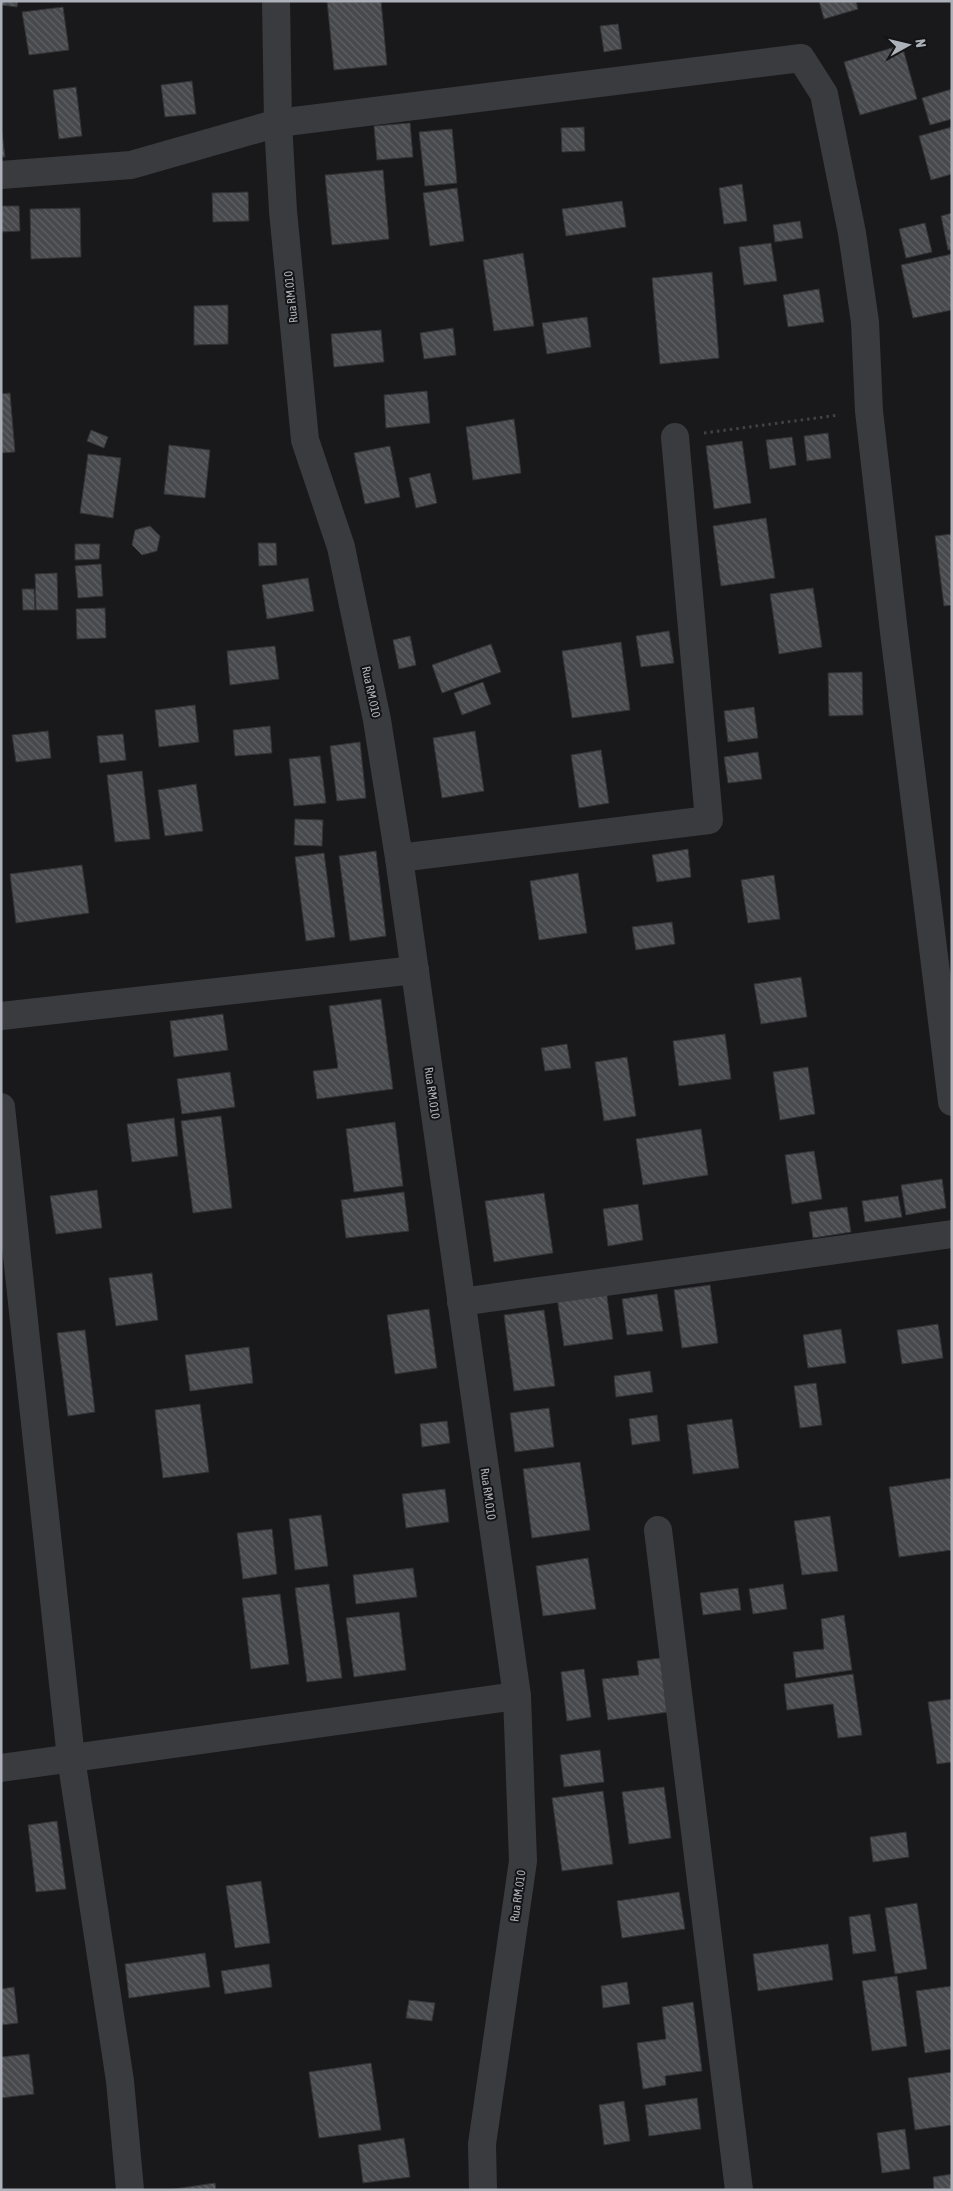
<svg xmlns="http://www.w3.org/2000/svg" width="953" height="2191" font-family="'Asap Condensed',sans-serif">
<style>
.building{fill:url(#building-back-hatch);stroke:#333336}
.lines{fill:none;stroke-linecap:round;stroke-linejoin:round}
.path{stroke:#404246;stroke-width:3;stroke-dasharray:2.5 4;stroke-linecap:butt}
.minor{stroke:#3a3b3f;stroke-width:28}
.labels{text-anchor:middle;stroke-width:4;stroke-linejoin:round;paint-order:stroke}
.street-label{font-size:12px;fill:#adb1b9;stroke:#141416}
</style>
<defs>
<pattern id="building-back-hatch" width="6" height="6" patternUnits="userSpaceOnUse" patternTransform="scale(1.25)"><rect width="6" height="6" fill="#48494d"/><path d="M-1 5l2 2M0 0l6 6M5-1l2 2" fill="none" stroke="#606165"/></pattern>
</defs>
<rect width="100%" height="100%" fill="#19191b"/>
<g class="building">
<polygon points="1,1 18,1 17,7 1,5"/>
<polygon points="327,1 381,1 387,65 334,70"/>
<polygon points="819,1 856,1 858,9 824,19"/>
<polygon points="63,7 69,50 29,55 22,12"/>
<polygon points="618,24 622,49 604,52 600,26"/>
<polygon points="902,45 917,99 860,115 844,62"/>
<polygon points="192,81 196,114 165,117 161,85"/>
<polygon points="76,87 82,136 59,139 53,90"/>
<polygon points="952,89 952,119 930,125 922,98"/>
<polygon points="410,123 413,157 377,160 374,126"/>
<polygon points="1,125 5,157 1,157"/>
<polygon points="584,127 585,151 562,152 561,128"/>
<polygon points="952,127 952,174 931,180 919,136"/>
<polygon points="452,129 457,183 425,186 419,132"/>
<polygon points="383,170 389,239 332,245 325,175"/>
<polygon points="742,184 747,221 724,224 719,188"/>
<polygon points="457,188 464,241 430,246 423,193"/>
<polygon points="248,192 249,221 213,222 212,193"/>
<polygon points="622,201 626,227 566,236 562,209"/>
<polygon points="1,206 19,206 20,231 1,232"/>
<polygon points="80,208 81,257 31,259 30,209"/>
<polygon points="952,213 952,250 948,250 941,216"/>
<polygon points="800,221 803,238 775,242 773,225"/>
<polygon points="925,223 932,252 906,258 899,229"/>
<polygon points="771,243 777,281 744,285 739,247"/>
<polygon points="523,253 534,326 494,331 483,260"/>
<polygon points="952,254 952,310 913,318 901,265"/>
<polygon points="712,272 719,358 660,364 652,278"/>
<polygon points="819,289 824,322 788,327 783,295"/>
<polygon points="228,305 228,344 194,345 194,306"/>
<polygon points="587,317 591,347 547,354 542,323"/>
<polygon points="453,328 456,355 424,359 420,333"/>
<polygon points="381,330 384,362 334,367 331,334"/>
<polygon points="427,391 430,423 386,428 384,395"/>
<polygon points="10,393 15,452 1,453 1,394"/>
<polygon points="514,419 521,473 473,480 466,427"/>
<polygon points="91,430 108,437 104,448 87,441"/>
<polygon points="828,433 831,458 807,461 804,436"/>
<polygon points="792,437 796,465 770,469 766,440"/>
<polygon points="742,441 751,503 714,509 706,446"/>
<polygon points="169,445 210,450 205,498 164,494"/>
<polygon points="390,446 400,497 365,504 354,453"/>
<polygon points="88,454 121,458 113,518 80,513"/>
<polygon points="430,473 437,503 416,508 409,478"/>
<polygon points="766,518 775,578 721,586 713,526"/>
<polygon points="150,526 160,536 157,551 142,555 132,545 135,530"/>
<polygon points="952,534 952,605 944,606 935,536"/>
<polygon points="258,543 276,543 277,565 259,566"/>
<polygon points="75,544 100,544 99,559 75,560"/>
<polygon points="101,564 103,596 78,598 75,566"/>
<polygon points="57,573 58,610 36,610 35,574"/>
<polygon points="308,578 314,611 267,619 262,585"/>
<polygon points="813,588 822,647 779,654 770,594"/>
<polygon points="22,589 34,589 35,610 23,610"/>
<polygon points="105,608 106,638 77,639 76,609"/>
<polygon points="669,631 674,663 641,667 636,636"/>
<polygon points="410,636 416,665 399,669 393,640"/>
<polygon points="621,642 630,710 572,718 562,651"/>
<polygon points="491,644 501,672 442,693 432,665"/>
<polygon points="275,646 279,679 230,685 227,651"/>
<polygon points="862,672 863,715 829,716 828,673"/>
<polygon points="483,682 491,704 462,715 454,693"/>
<polygon points="195,705 199,742 159,747 155,710"/>
<polygon points="754,707 758,738 728,742 724,711"/>
<polygon points="270,726 272,753 235,756 233,730"/>
<polygon points="48,731 51,758 16,762 12,735"/>
<polygon points="475,731 484,791 442,798 433,738"/>
<polygon points="123,734 126,760 100,763 97,736"/>
<polygon points="360,742 366,798 337,801 330,746"/>
<polygon points="601,750 609,803 579,808 571,755"/>
<polygon points="758,752 762,779 728,783 724,757"/>
<polygon points="320,756 326,803 294,806 289,759"/>
<polygon points="142,771 150,839 115,842 107,775"/>
<polygon points="196,784 203,831 165,836 158,790"/>
<polygon points="295,819 323,820 322,846 294,845"/>
<polygon points="688,849 691,877 657,882 652,855"/>
<polygon points="376,851 386,936 350,941 339,856"/>
<polygon points="324,853 335,937 306,941 295,857"/>
<polygon points="82,865 89,913 16,923 10,874"/>
<polygon points="578,873 587,933 539,940 530,881"/>
<polygon points="774,875 780,919 748,923 741,880"/>
<polygon points="672,922 675,944 636,950 632,927"/>
<polygon points="801,977 807,1017 761,1024 754,984"/>
<polygon points="381,999 393,1089 317,1099 313,1071 338,1068 329,1006"/>
<polygon points="223,1014 228,1050 174,1057 170,1021"/>
<polygon points="725,1034 731,1079 679,1086 673,1041"/>
<polygon points="567,1044 571,1068 545,1071 541,1048"/>
<polygon points="627,1057 636,1116 604,1121 595,1062"/>
<polygon points="808,1067 815,1114 780,1120 773,1072"/>
<polygon points="230,1072 235,1107 182,1114 177,1079"/>
<polygon points="221,1116 232,1208 193,1213 181,1121"/>
<polygon points="174,1118 178,1156 132,1162 127,1124"/>
<polygon points="395,1122 403,1186 354,1192 346,1129"/>
<polygon points="701,1129 708,1175 643,1185 636,1139"/>
<polygon points="814,1151 822,1199 792,1204 785,1155"/>
<polygon points="942,1179 946,1208 906,1215 901,1185"/>
<polygon points="97,1190 102,1228 56,1234 50,1196"/>
<polygon points="404,1192 409,1231 346,1238 341,1200"/>
<polygon points="544,1193 553,1253 494,1262 485,1201"/>
<polygon points="898,1196 902,1217 865,1222 862,1201"/>
<polygon points="638,1204 643,1240 608,1246 603,1209"/>
<polygon points="847,1207 851,1232 813,1238 809,1212"/>
<polygon points="152,1273 158,1320 116,1326 109,1278"/>
<polygon points="710,1285 718,1343 682,1348 674,1290"/>
<polygon points="606,1290 613,1339 564,1346 557,1297"/>
<polygon points="657,1294 663,1331 627,1335 622,1299"/>
<polygon points="429,1309 437,1368 395,1374 387,1315"/>
<polygon points="544,1310 555,1386 514,1391 504,1315"/>
<polygon points="938,1324 943,1358 902,1364 897,1330"/>
<polygon points="841,1329 846,1363 808,1368 803,1335"/>
<polygon points="85,1330 95,1412 68,1416 57,1333"/>
<polygon points="249,1347 253,1383 190,1391 185,1355"/>
<polygon points="650,1371 653,1392 616,1397 614,1376"/>
<polygon points="816,1383 822,1425 800,1428 794,1386"/>
<polygon points="200,1404 209,1472 163,1478 155,1410"/>
<polygon points="549,1408 554,1447 515,1452 510,1413"/>
<polygon points="657,1415 660,1441 632,1445 629,1419"/>
<polygon points="732,1419 739,1468 693,1474 687,1425"/>
<polygon points="447,1421 450,1443 422,1447 420,1424"/>
<polygon points="580,1462 590,1530 532,1538 523,1469"/>
<polygon points="952,1478 952,1550 899,1557 889,1487"/>
<polygon points="445,1489 449,1522 406,1528 402,1494"/>
<polygon points="321,1515 328,1566 295,1570 289,1519"/>
<polygon points="830,1516 838,1571 802,1575 794,1521"/>
<polygon points="272,1529 277,1574 243,1579 237,1533"/>
<polygon points="588,1558 596,1609 543,1616 536,1566"/>
<polygon points="413,1568 417,1597 356,1604 353,1575"/>
<polygon points="329,1584 342,1678 307,1682 295,1588"/>
<polygon points="783,1584 787,1609 753,1614 749,1589"/>
<polygon points="738,1588 741,1610 703,1615 700,1593"/>
<polygon points="280,1594 289,1664 251,1669 242,1598"/>
<polygon points="399,1612 406,1670 354,1677 346,1618"/>
<polygon points="844,1615 852,1670 796,1678 793,1652 824,1649 821,1619"/>
<polygon points="669,1657 676,1711 608,1720 602,1679 639,1675 637,1661"/>
<polygon points="584,1669 591,1717 567,1721 561,1672"/>
<polygon points="853,1674 862,1735 838,1738 833,1704 787,1710 784,1684"/>
<polygon points="952,1699 952,1762 937,1764 928,1702"/>
<polygon points="600,1750 604,1782 564,1787 560,1755"/>
<polygon points="664,1787 671,1838 629,1844 622,1792"/>
<polygon points="603,1791 613,1864 562,1871 552,1798"/>
<polygon points="57,1821 66,1889 36,1892 28,1825"/>
<polygon points="906,1832 909,1857 873,1862 870,1837"/>
<polygon points="261,1881 270,1943 235,1948 226,1886"/>
<polygon points="679,1892 685,1929 622,1938 617,1901"/>
<polygon points="917,1903 927,1969 895,1974 885,1908"/>
<polygon points="870,1914 876,1951 853,1954 849,1917"/>
<polygon points="828,1944 833,1980 758,1991 753,1954"/>
<polygon points="205,1953 210,1987 129,1998 125,1964"/>
<polygon points="269,1964 272,1987 225,1994 221,1971"/>
<polygon points="897,1976 907,2046 872,2051 862,1981"/>
<polygon points="627,1982 630,2004 603,2008 601,1986"/>
<polygon points="952,1986 952,2049 925,2053 916,1991"/>
<polygon points="14,1987 18,2023 1,2025 1,1989"/>
<polygon points="409,2000 435,2003 432,2021 406,2018"/>
<polygon points="693,2002 702,2071 665,2076 666,2085 643,2089 637,2043 666,2039 662,2007"/>
<polygon points="29,2054 34,2094 1,2098 1,2057"/>
<polygon points="371,2063 381,2130 319,2138 309,2072"/>
<polygon points="952,2072 952,2125 915,2130 908,2078"/>
<polygon points="697,2098 701,2129 649,2136 645,2105"/>
<polygon points="624,2101 630,2141 604,2145 599,2105"/>
<polygon points="905,2129 910,2169 882,2173 877,2133"/>
<polygon points="404,2138 410,2177 363,2183 358,2145"/>
<polygon points="952,2174 952,2190 934,2190 933,2177"/>
<polygon points="215,2183 216,2190 167,2190"/>
</g>
<g class="lines">
<polyline class="path" points="704,433 839,415"/>
<g class="minor">
<polyline points="276,1 278,123 283,211 305,440 341,547 377,720 399,858 517,1696 523,1861 482,2144 483,2190"/>
<polyline points="1,175 131,165 278,123 801,58 824,94 852,233 865,322 869,411 894,632 952,1102"/>
<polyline points="399,858 709,820 675,437"/>
<polyline points="1,1016 415,970"/>
<polyline points="1,1107 71,1758 120,2081 130,2190"/>
<polyline points="461,1302 952,1234"/>
<polyline points="658,1530 739,2190"/>
<polyline points="1,1768 517,1696"/>
</g>
</g>
<g class="labels">
<g class="street-label">
<text transform="translate(291 297) rotate(-96)" y="4">Rua RM.010</text>
<text transform="translate(371 692) rotate(78)" y="4">Rua RM.010</text>
<text transform="translate(432 1093) rotate(82)" y="4">Rua RM.010</text>
<text transform="translate(488 1494) rotate(82)" y="4">Rua RM.010</text>
<text transform="translate(518 1896) rotate(-82)" y="4">Rua RM.010</text>
</g>
</g>
<rect width="953" height="2191" fill="none" stroke="#adb1b9" stroke-width="5"/>
<g transform="translate(908 45) rotate(82)" stroke="#141416" stroke-width="4" paint-order="stroke">
<path d="M0-4L9 19L0 12L-9 19Z" fill="#adb1b9"/>
<text y="-8" font-size="14" font-weight="bold" text-anchor="middle" fill="#adb1b9">N</text>
</g>
</svg>
